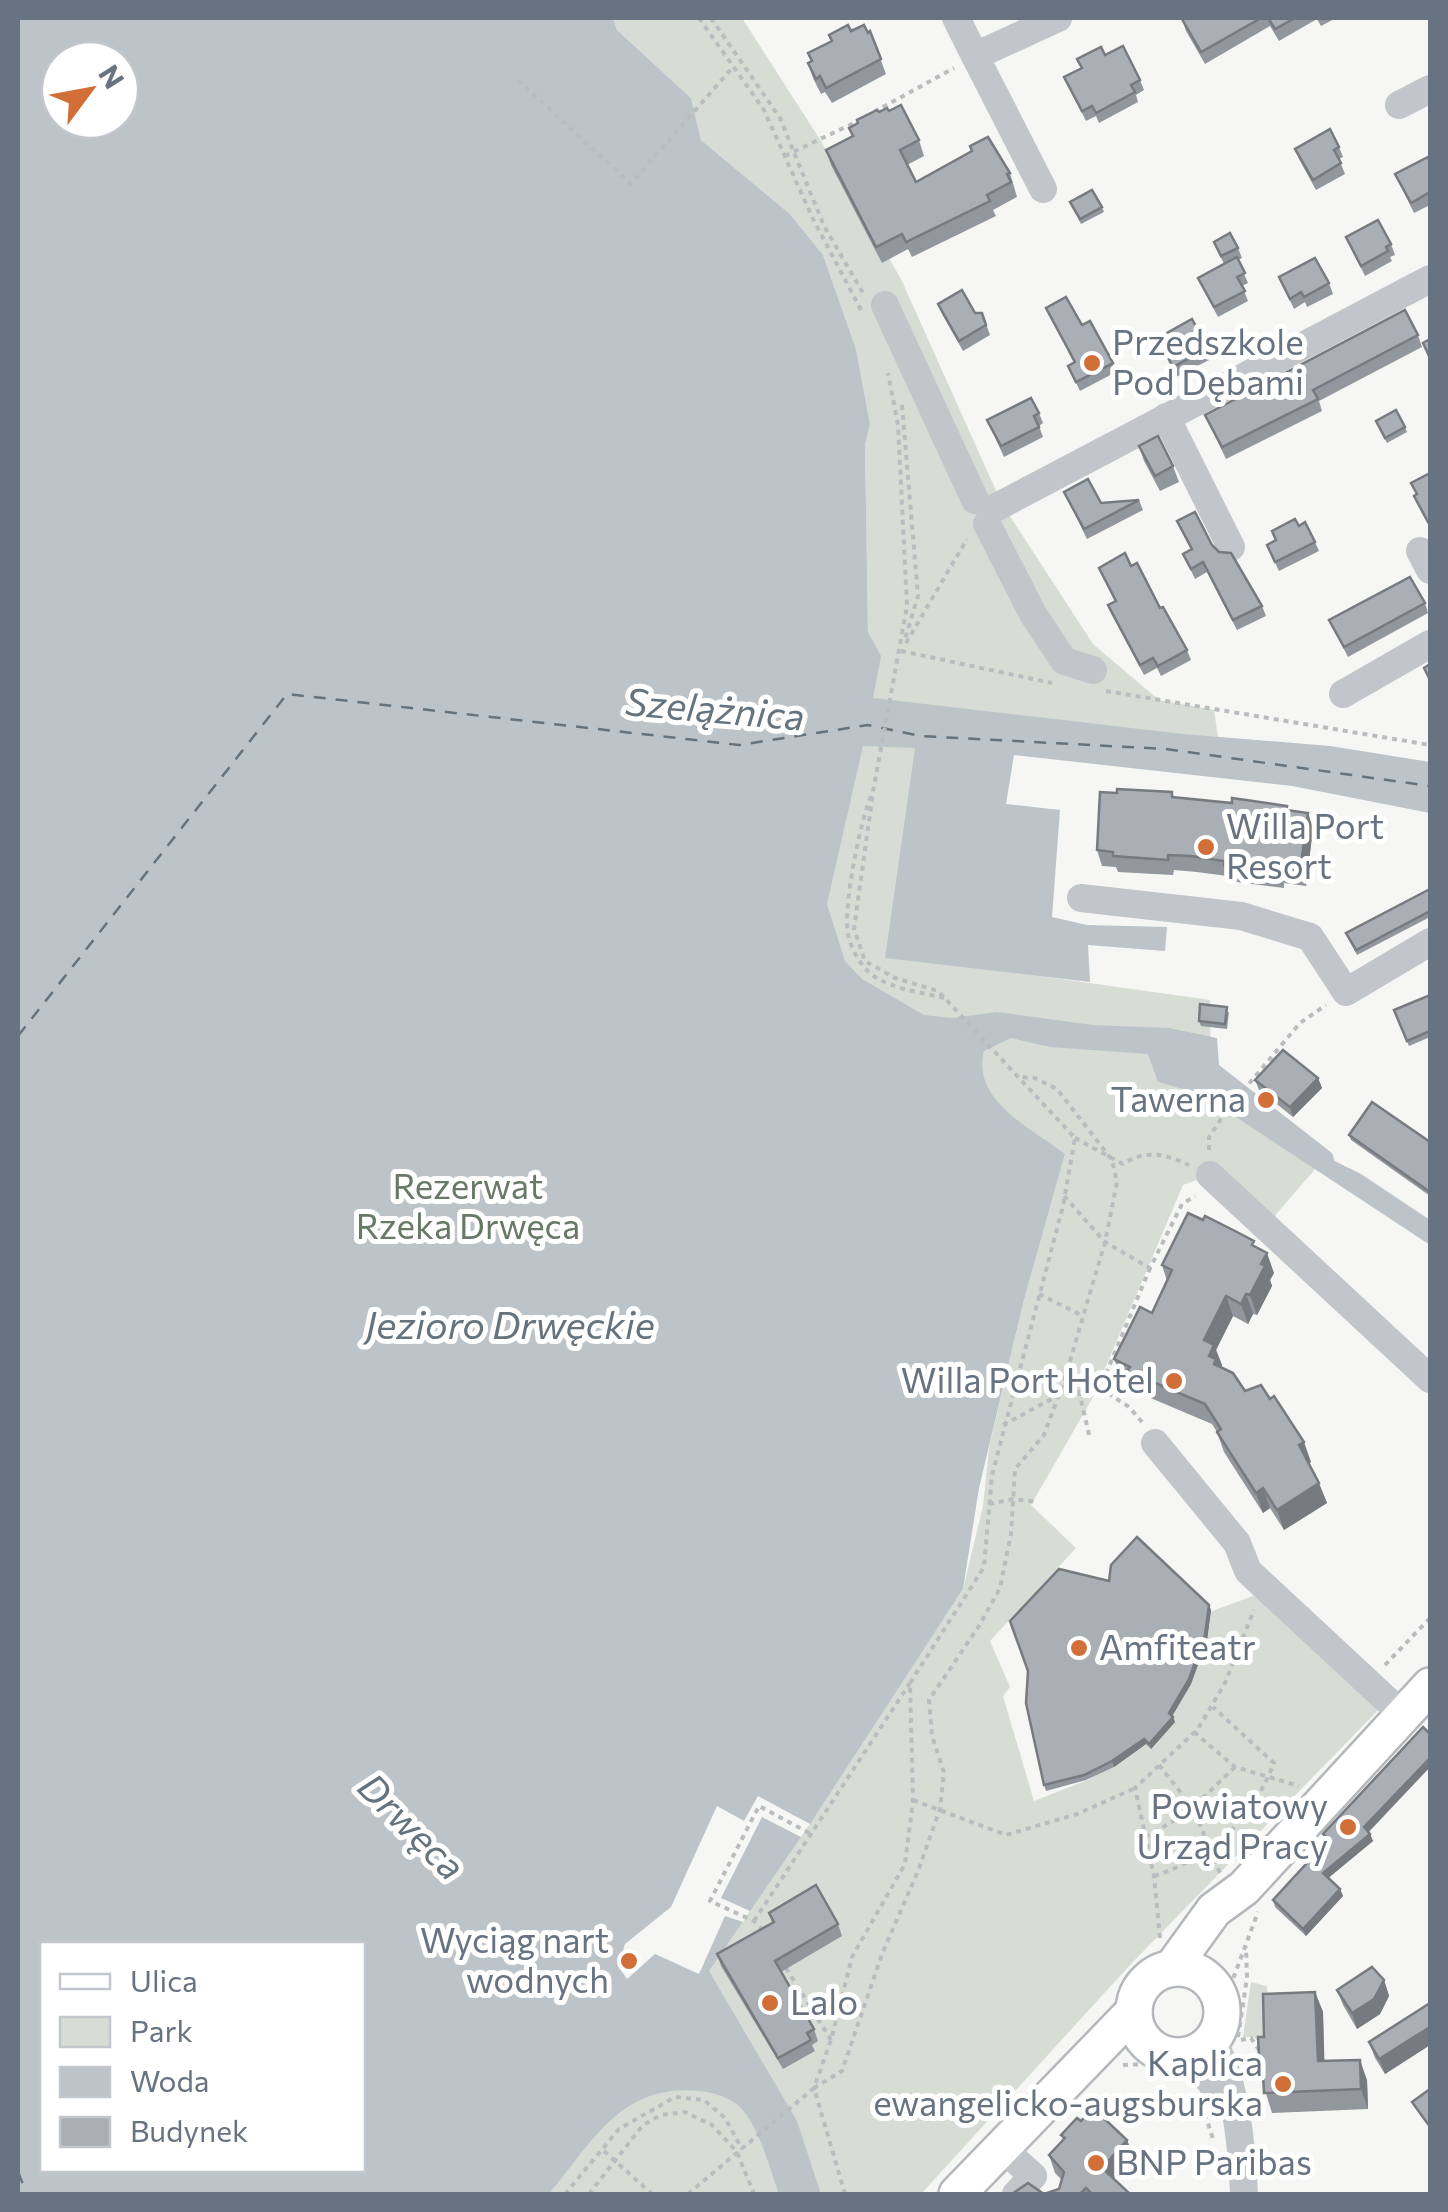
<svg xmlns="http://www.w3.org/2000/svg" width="1448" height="2212" font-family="Commissioner,sans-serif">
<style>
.green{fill:#d7ddd5;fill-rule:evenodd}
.water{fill:#bcc4ca;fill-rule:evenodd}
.pier{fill:#f6f6f4}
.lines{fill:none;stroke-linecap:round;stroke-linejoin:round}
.canal{stroke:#bcc4ca;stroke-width:22}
.ferry{stroke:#64737e;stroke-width:2.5;stroke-dasharray:12 10;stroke-linecap:butt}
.major-casing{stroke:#b4b7bb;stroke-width:40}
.path{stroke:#babcbf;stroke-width:4;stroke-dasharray:5 5;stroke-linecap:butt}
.minor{stroke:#c2c5c9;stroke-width:28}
.major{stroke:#fff;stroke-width:35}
.wall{fill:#92969d}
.shaded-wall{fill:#777a7f}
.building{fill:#aaafb6;stroke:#777a7f;stroke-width:2.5}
.poi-dot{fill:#d26f38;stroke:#fff;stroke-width:4}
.labels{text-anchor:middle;stroke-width:10;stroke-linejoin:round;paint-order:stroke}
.poi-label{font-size:35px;fill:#687382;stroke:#fff;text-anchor:start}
.park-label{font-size:35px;fill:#687966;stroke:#fff}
.water-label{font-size:38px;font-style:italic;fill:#64737e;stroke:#fff}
</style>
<rect width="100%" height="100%" fill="#f6f6f4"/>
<g class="green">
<path d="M 18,18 L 542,18 L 881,657 L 868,632 L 865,445 L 870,424 L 856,349 L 823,255 L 790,214 L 701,140 L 691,98 L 617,30 L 613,18 L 742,18 L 821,141 L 901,279 L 1002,504 L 1093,644 L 1159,700 L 1214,710 L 1221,757 L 921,736 L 933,961 L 1210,1000 L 1211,1073 L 1323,1160 L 1266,1226 L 1211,1175 L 1183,1185 L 1092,1399 L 1031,1505 L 1076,1548 L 990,1641 L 1010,1687 L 1003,1696 L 1034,1801 L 1090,1779 L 1126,1757 L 1207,1613 L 1269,1590 L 1387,1701 L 1130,1965 L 921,2194 L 18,2194 ZM 60,60 L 120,60 L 120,120 L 60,120 ZM 1065,1154 L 1024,1300 L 989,1448 L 983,1506 L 963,1589 L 785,1860 ZM 42,1944 L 362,1944 L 362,2170 L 42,2170 Z"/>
<polygon points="1251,1982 1267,1986 1270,2056 1254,2037 1243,2037"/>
</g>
<path class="water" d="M 18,18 L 613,18 L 617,30 L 691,98 L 701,140 L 790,214 L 823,255 L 856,349 L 870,424 L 865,445 L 868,632 L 881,656 L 873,698 L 1183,734 L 1330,746 L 1430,762 L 1430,813 L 1292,786 L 1014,755 L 1006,804 L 1060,810 L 1052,917 L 1087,925 L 1167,927 L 1165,951 L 1088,945 L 1090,982 L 885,958 L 915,748 L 863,746 L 827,904 L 845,961 L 862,979 L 924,1015 L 952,1018 L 997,1012 L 1093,1025 L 1169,1028 L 1217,1038 L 1219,1065 L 1236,1084 L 1230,1094 L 1286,1137 L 1361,1174 L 1430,1220 L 1430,1245 L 1236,1117 L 1225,1101 L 1158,1082 L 1148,1054 L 1050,1047 L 1011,1038 L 984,1051 C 971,1100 1032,1129 1065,1154 L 1024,1300 L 979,1488 L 963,1589 L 810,1824 L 709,1971 L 797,2121 L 821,2194 L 779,2194 C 769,2168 761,2131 742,2109 C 732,2098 713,2092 699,2091 C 622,2083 593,2141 549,2194 L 18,2194 ZM 60,60 L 120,60 L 120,120 L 60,120 ZM 42,1944 L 362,1944 L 362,2170 L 42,2170 Z"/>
<polygon class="pier" points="758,1796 810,1824 801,1837 762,1817 721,1898 750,1911 746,1917 743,1922 725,1916 699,1974 655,1954 627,1979 618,1966 625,1944 671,1907 717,1806 744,1821"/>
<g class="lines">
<polyline class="canal" points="1210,1072 1323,1160"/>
<g class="ferry">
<polyline points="18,1036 287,694 739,745 868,725 920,736 1166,749 1430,786"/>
<polyline points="18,2172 27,2194"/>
</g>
<defs>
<g id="major">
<polyline points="1172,1968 1214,1910 1244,1888 1430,1686"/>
<circle cx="1178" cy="2012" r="44"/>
<polyline points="957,2194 1134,2011"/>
</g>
</defs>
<use href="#major" class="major-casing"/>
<g class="path">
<polyline points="699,18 764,110 813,219 861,310"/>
<polyline points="711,18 780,118 824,226 863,293"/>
<polyline points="518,80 631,184 733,67"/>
<polyline points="874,112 954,68"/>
<polyline points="785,156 862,119"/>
<polyline points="902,405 918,596 904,642"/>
<polyline points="906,643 967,539"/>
<polyline points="901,651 1052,683"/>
<polyline points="1106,691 1430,745"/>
<path d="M 871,796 C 860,822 843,906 848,934 C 851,948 859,964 871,974 C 890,989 921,992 944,998"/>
<path d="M 1075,1138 L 1123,1164 C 1146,1149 1165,1154 1189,1165"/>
<polyline points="1209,1150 1209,1137 1227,1110 1300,1023 1326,1005"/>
<polyline points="1064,1196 1105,1242 1150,1268 1182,1204 1195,1196"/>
<polyline points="1039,1294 1083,1316"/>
<polyline points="1079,1391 1090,1439"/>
<polyline points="1142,1422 1129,1407 1100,1388 1150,1268"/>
<polyline points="1003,1425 1059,1395 1100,1388"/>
<polyline points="989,1504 1013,1499 1038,1502"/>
<polyline points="1385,1665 1430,1618"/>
<polyline points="1194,1732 1235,1767 1299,1786"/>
<polyline points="1159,1765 1193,1808 1220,1873"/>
<polyline points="913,1800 1006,1835 1077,1814 1133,1789"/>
<polyline points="1145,1837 1186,1814 1235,1767"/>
<path d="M 1154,1876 C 1212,1857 1251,1821 1274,1763 L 1213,1707"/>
<polyline points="754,1921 910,1683"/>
<polyline points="763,1930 754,1921 710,1901 759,1806 811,1834"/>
<polyline points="1160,1938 1154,1876 1135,1788 1198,1729 1225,1683 1254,1610"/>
<polyline points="786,1968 831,2040"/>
<polyline points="1235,2027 1230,1987 1258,1912"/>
<polyline points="1238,2037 1247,1978 1246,1947"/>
<polyline points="1241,2040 1251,2038 1259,2050"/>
<polyline points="1123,2065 1149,2064 1167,2070"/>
<polyline points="1205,2114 1213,2139"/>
<polyline points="604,2151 652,2194"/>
<polyline points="565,2194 619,2129 675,2097 704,2100 725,2118 742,2149"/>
<polyline points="589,2194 643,2125 661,2115 685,2112 712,2125 737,2152 754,2194"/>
<polyline points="688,2194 814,2088 831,2040 852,1957 905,1864 913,1800 910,1683 984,1567 992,1475 1063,1206 1075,1138 938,991 895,978 865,961 854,929 873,792 907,606 898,425 888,373"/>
<polyline points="845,2194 814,2088 842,2071 882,1954 918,1871 940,1809 944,1772 932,1736 929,1700 979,1626 1000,1588 1011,1534 1015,1469 1044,1435 1065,1378 1105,1242 1117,1182 1112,1160 1057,1089 1035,1078 1022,1077"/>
</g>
<g class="minor">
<polyline points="956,18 975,56 1058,18"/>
<polyline points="975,56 1043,189"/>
<polyline points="1399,105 1430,89"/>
<polyline points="885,305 975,500"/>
<polyline points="1166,417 1231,547"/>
<polyline points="993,509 1430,279"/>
<polyline points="987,524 1033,614 1064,661 1093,670"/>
<polyline points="1420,551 1430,570"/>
<polyline points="1343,694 1430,644"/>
<polyline points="1081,898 1241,916 1310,937 1346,992 1430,942"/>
<polyline points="1210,1175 1430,1379"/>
<polyline points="1155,1443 1237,1543 1248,1571 1403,1715"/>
<path d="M 1212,2040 C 1236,2079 1242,2149 1244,2194"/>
<polyline points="1187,2055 1232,2107"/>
<polyline points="1001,2147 1033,2176 1016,2194"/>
</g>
<use href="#major" class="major"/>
</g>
<g class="wall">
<polygon points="1185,18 1336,18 1321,26 1317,19 1279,41 1270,26 1205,64 1186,31 1182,19"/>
<polygon points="851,31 868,33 870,31 886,74 832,103 825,92 821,94 813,78 808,63 811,62 808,53 831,42 829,35"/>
<polygon points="1105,55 1140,80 1144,90 1136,95 1138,102 1099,123 1096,116 1086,121 1064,77 1081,68 1077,59"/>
<polygon points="889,111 919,140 924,156 907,165 916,182 972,151 1010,173 1017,197 993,210 996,216 912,257 908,249 882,263 831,165 826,150 852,136 849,128 879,112"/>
<polygon points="1339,147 1343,157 1339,159 1345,174 1316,190 1299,159 1295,149"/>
<polygon points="1430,162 1430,205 1414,213 1395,174"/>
<polygon points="1072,207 1102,207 1104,212 1081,224"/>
<polygon points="1346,237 1391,244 1395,255 1390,257 1392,261 1365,276"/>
<polygon points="1214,242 1238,248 1242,258 1238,260 1248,283 1242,286 1248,301 1218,317 1198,278 1224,264"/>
<polygon points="1279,277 1329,283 1333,294 1307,307 1305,302 1294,309"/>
<polygon points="938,304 975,313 982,313 990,335 963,351 942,314"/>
<polygon points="1046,308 1113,363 1116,372 1080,391 1068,366 1074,363"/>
<polygon points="1418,335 1422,347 1319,401 1322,411 1226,459 1205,415"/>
<polygon points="1158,338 1208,348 1211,359 1176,377"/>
<polygon points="1039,413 1043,423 1039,426 1043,437 1004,457 987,420"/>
<polygon points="1376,421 1405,427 1407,432 1387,443"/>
<polygon points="1139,446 1173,466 1179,482 1160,491 1144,461"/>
<polygon points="1064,492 1101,503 1139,500 1143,510 1087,539"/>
<polygon points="1177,521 1212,545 1262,606 1266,616 1237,630 1207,572 1195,579 1183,554 1191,550"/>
<polygon points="1299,526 1315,542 1319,551 1279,571 1267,545 1275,541 1272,531"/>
<polygon points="1131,566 1187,650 1191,660 1161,676 1157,668 1144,675 1112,615 1108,605 1115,602 1099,568"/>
<polygon points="1425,603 1428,613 1348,657 1329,620"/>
<polygon points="1172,792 1174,797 1288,811 1313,828 1306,886 1284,883 1284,888 1229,881 1227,876 1197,872 1174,870 1173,875 1118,872 1116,867 1102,866 1097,850 1117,793"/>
<polygon points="1430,889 1430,917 1357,955 1348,938"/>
<polygon points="1430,995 1430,1037 1409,1046 1394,1010"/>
<polygon points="1229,1012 1227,1029 1201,1026 1199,1021"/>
<polygon points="1318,1078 1322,1088 1293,1117 1259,1090 1255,1080"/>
<polygon points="1349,1135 1430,1142 1430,1196 1351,1140"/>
<polygon points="1256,1247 1274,1273 1270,1280 1272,1286 1257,1315 1253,1314 1248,1324 1233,1316 1216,1350 1222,1365 1221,1367 1311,1462 1309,1463 1327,1503 1284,1530 1270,1508 1263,1513 1224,1452 1217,1432 1212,1424 1134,1391 1132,1384 1122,1379 1114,1359 1152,1313 1167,1281 1162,1265"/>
<polygon points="1211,1610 1207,1640 1191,1684 1172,1716 1175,1722 1151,1749 1146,1744 1114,1767 1086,1780 1046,1791 1044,1785"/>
<polygon points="1430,1767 1369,1832 1373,1841 1328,1878 1340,1889 1343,1896 1306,1936 1275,1907 1273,1900 1327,1842 1323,1834"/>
<polygon points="769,1913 838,1924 842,1936 781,1972 814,2029 818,2041 812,2045 815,2051 783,2069 721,1966 717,1954 772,1923"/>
<polygon points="1384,1980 1389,1996 1380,2014 1357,2029 1343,2005 1337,1990"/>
<polygon points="1315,1992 1323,2012 1324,2061 1367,2080 1368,2109 1272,2113 1260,2074 1264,2037"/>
<polygon points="1430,2003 1430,2045 1385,2074 1375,2058 1369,2042"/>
<polygon points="1081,2121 1127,2140 1134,2158 1114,2179 1129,2194 1012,2194 1044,2194 1059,2189 1062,2180 1055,2173 1049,2155 1063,2140 1061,2135"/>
</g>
<g class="shaded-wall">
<polygon points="1308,813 1313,828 1306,886 1300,871"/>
<polygon points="1318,1078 1322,1088 1293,1117 1290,1107"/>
<polygon points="1267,1253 1274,1273 1270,1280 1272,1286 1257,1315 1250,1295"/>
<polygon points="1246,1294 1253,1314 1248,1324 1241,1304"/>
<polygon points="1226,1296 1233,1316 1216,1350 1222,1365 1220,1369 1221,1384 1204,1340"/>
<polygon points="1304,1442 1311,1462 1307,1465 1299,1445"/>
<polygon points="1319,1483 1327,1503 1284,1530 1277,1510"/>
<polygon points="1263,1488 1270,1508 1263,1513 1256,1493"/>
<polygon points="1209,1605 1211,1610 1207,1640 1191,1684 1171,1718 1169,1713"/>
<polygon points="1173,1717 1175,1722 1151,1749 1149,1744"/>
<polygon points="1144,1739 1146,1744 1114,1767 1112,1761"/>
<polygon points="1430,1758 1430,1767 1366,1834 1364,1827"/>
<polygon points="1370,1834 1373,1841 1326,1880 1323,1873"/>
<polygon points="1340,1889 1343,1896 1306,1936 1303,1929"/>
<polygon points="1384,1980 1389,1996 1380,2014 1357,2029 1352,2013"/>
<polygon points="1315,1992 1323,2012 1325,2081 1318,2061"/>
<polygon points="1430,2027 1430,2045 1385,2074 1379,2059"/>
<polygon points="1360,2060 1367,2080 1368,2109 1361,2089"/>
<polygon points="1127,2140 1134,2158 1108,2185 1102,2168"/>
</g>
<g class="building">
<polygon points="1185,18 1261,18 1201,52 1182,19"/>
<polygon points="1268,18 1295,18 1275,29"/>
<polygon points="848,25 851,31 864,25 868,33 870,31 881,59 826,88 820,76 816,79 808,63 812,61 808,53 832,41 829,35"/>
<polygon points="1123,46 1140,80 1131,85 1135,92 1096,113 1092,106 1082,111 1064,77 1082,68 1077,59 1101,47 1105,55"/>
<polygon points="901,105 919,140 900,150 916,182 972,151 970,146 988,137 1010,173 1007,174 1011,182 987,195 990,201 906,242 902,234 876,247 826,150 853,136 849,128 858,123 857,120 877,110 879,112 887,108 889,111"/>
<polygon points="1330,129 1339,147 1334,150 1341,163 1313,180 1295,149"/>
<polygon points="1428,157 1430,162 1430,192 1411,203 1395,174"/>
<polygon points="1092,190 1102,207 1080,219 1070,202"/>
<polygon points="1378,220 1391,244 1386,247 1388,251 1361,266 1346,237"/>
<polygon points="1230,233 1238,248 1221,256 1214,242"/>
<polygon points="1237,257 1245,273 1237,277 1245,291 1214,307 1198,278"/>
<polygon points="1315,258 1329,283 1304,297 1301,292 1290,299 1279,277"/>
<polygon points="962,290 975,313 982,313 986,325 959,341 938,304"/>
<polygon points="1066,297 1082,325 1090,321 1113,363 1076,382 1068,366 1075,362 1046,308"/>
<polygon points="1405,310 1418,335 1313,390 1318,399 1222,447 1205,415"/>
<polygon points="1192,319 1208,348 1173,367 1158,338"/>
<polygon points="1430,339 1430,358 1423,343"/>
<polygon points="1031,398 1039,413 1034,416 1039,427 1001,446 987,420"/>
<polygon points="1396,410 1405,427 1385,438 1376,421"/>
<polygon points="1158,436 1173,466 1155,476 1139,446"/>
<polygon points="1430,473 1430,521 1428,522 1414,496 1417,494 1411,483"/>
<polygon points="1088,479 1101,503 1139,500 1084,529 1064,492"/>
<polygon points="1195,512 1212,545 1219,552 1231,553 1262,606 1233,620 1203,562 1191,569 1183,554 1192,549 1177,521"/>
<polygon points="1295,519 1299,526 1305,522 1315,542 1275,562 1267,545 1276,540 1272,531"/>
<polygon points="1125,553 1131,566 1137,563 1160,608 1163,607 1187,650 1158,666 1153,658 1140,665 1108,605 1116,601 1099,568"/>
<polygon points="1410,577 1425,603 1344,647 1329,620"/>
<polygon points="1430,664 1430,680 1424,668"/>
<polygon points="1117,789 1172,792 1172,797 1232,803 1232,798 1287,806 1286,810 1308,813 1300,871 1279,868 1278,873 1224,866 1224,861 1191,856 1168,855 1168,860 1113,856 1113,852 1097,850 1100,792 1117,793"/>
<polygon points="1430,889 1430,911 1356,950 1346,933"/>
<polygon points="1430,995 1430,1031 1407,1041 1394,1010"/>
<polygon points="1200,1004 1227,1007 1225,1024 1199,1021"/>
<polygon points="1283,1050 1318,1078 1290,1107 1255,1080"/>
<polygon points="1372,1102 1430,1142 1430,1192 1349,1135"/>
<polygon points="1188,1213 1203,1220 1205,1216 1235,1231 1254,1241 1252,1245 1267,1253 1261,1264 1265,1266 1250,1295 1246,1294 1241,1304 1226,1296 1204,1340 1214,1345 1209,1356 1216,1359 1214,1364 1233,1373 1245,1391 1261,1385 1270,1399 1274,1396 1304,1442 1299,1445 1319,1483 1277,1510 1263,1488 1256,1493 1217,1432 1221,1429 1205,1404 1127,1371 1130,1367 1114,1359 1140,1307 1152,1313 1172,1270 1162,1265"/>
<polygon points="1137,1537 1209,1605 1205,1635 1189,1679 1169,1713 1173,1717 1149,1744 1144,1739 1112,1761 1084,1775 1044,1785 1026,1703 1028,1671 1010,1621 1059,1569 1109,1581 1111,1565"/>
<polygon points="1423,1727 1430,1734 1430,1758 1364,1827 1370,1834 1323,1873 1340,1889 1303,1929 1273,1900 1329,1839 1323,1834"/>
<polygon points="816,1885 838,1924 775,1961 814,2029 807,2033 811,2040 778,2058 717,1954 774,1922 769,1913"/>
<polygon points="1372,1967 1384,1980 1374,1999 1352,2013 1337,1990"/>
<polygon points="1315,1992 1318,2061 1360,2060 1361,2089 1264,2093 1263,2074 1260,2074 1258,2037 1264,2037 1263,1994"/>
<polygon points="1430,2003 1430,2027 1379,2059 1369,2042"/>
<polygon points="1430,2089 1430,2122 1428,2124 1412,2102"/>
<polygon points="1093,2108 1127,2140 1102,2168 1128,2192 1125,2194 1092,2194 1086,2188 1080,2194 1012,2194 1028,2183 1044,2194 1059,2189 1064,2172 1049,2155 1065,2138 1061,2135 1077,2118 1081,2121"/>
</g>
<g class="poi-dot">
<circle cx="1092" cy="363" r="10"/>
<circle cx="1206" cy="847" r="10"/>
<circle cx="1266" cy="1100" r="10"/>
<circle cx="1174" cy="1381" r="10"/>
<circle cx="1079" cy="1648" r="10"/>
<circle cx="1348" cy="1827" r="10"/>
<circle cx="629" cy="1961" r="10"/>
<circle cx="770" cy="2003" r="10"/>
<circle cx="1283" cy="2084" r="10"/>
<circle cx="1096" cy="2163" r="10"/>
</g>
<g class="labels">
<g class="poi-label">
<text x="1112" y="355">Przedszkole<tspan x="1112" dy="40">Pod Dębami</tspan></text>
<text x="1226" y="839">Willa Port<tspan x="1226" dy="40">Resort</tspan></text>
<text x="1246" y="1112" text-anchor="end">Tawerna</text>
<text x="1154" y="1393" text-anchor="end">Willa Port Hotel</text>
<text x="1099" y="1660">Amfiteatr</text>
<text x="1328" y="1819" text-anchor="end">Powiatowy<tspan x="1328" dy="40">Urząd Pracy</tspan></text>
<text x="609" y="1953" text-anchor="end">Wyciąg nart<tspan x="609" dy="40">wodnych</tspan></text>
<text x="790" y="2015">Lalo</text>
<text x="1263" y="2076" text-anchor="end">Kaplica<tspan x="1263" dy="40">ewangelicko-augsburska</tspan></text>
<text x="1116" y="2175">BNP Paribas</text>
</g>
<g class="park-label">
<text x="468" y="1199">Rezerwat<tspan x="468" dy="40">Rzeka Drwęca</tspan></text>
</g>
<g class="water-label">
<text transform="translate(715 710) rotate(5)" y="13">Szelążnica</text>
<text x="510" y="1339">Jezioro Drwęckie</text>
<text transform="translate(411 1827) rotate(45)" y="13">Drwęca</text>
</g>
</g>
<rect width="1448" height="2212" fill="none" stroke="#687382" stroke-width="40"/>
<rect x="40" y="1942" width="325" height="230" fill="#ffffff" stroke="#c3c7cd" stroke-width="2.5"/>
<rect x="60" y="1974" width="50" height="15" fill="#ffffff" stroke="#c3c7cd" stroke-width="2.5"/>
<text x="130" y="1992" font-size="30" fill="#687382">Ulica</text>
<rect x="60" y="2017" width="50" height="30" fill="#d7ddd5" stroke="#c3c7cd" stroke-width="2.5"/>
<text x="130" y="2042" font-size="30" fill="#687382">Park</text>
<rect x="60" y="2067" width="50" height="30" fill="#bcc4ca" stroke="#c3c7cd" stroke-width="2.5"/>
<text x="130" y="2092" font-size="30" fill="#687382">Woda</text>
<rect x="60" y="2117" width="50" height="30" fill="#aaafb6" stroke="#c3c7cd" stroke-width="2.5"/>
<text x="130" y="2142" font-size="30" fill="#687382">Budynek</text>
<g transform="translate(90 90) rotate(58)"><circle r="48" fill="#ffffff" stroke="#c3c7cd" stroke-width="2.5"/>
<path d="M0-8L18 38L0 25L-18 38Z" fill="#d26f38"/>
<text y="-15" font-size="28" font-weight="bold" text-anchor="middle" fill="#687382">N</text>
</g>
</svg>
